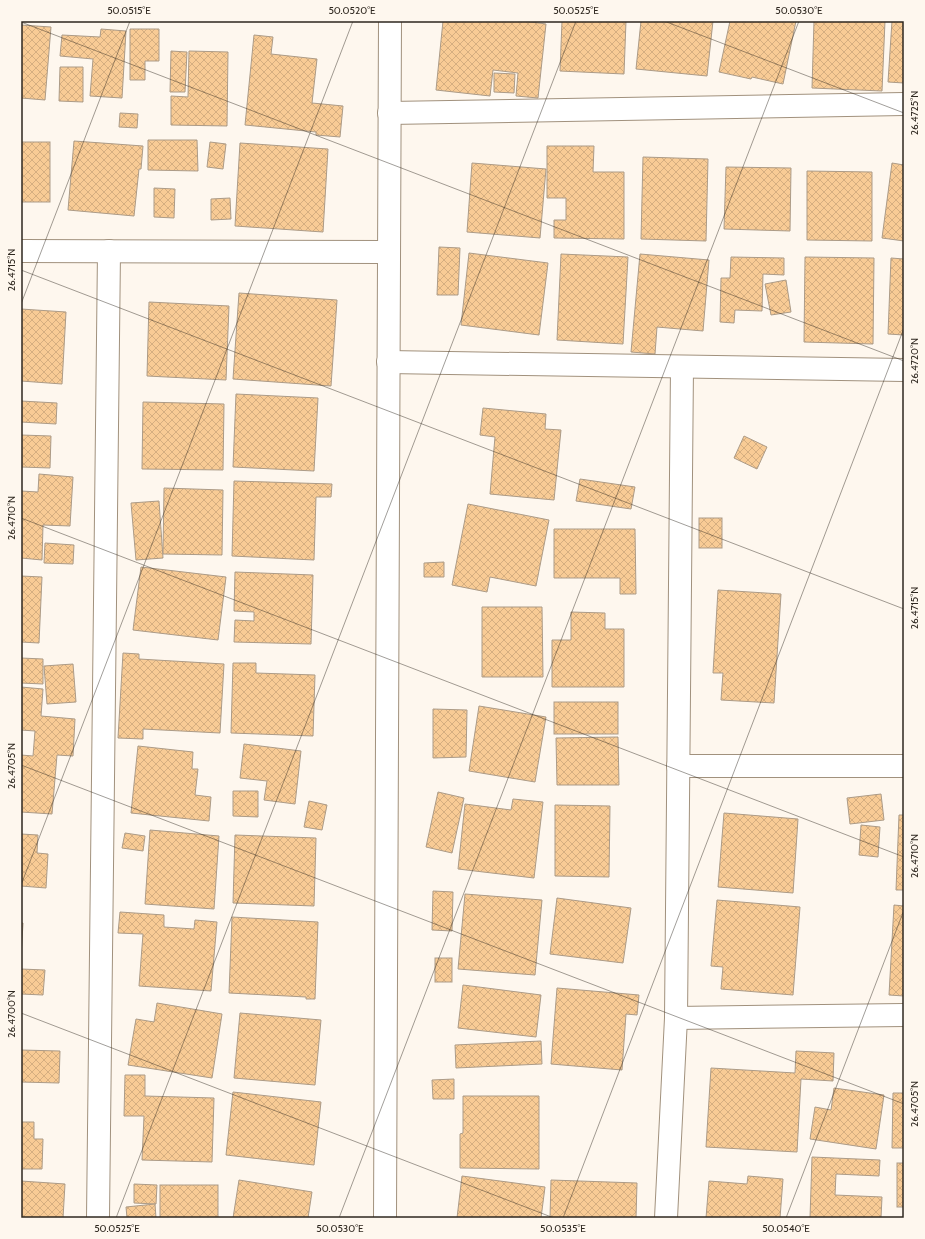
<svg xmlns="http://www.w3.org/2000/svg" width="925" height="1239" font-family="Cabin,sans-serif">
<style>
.building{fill:url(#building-cross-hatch);stroke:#ac9b87}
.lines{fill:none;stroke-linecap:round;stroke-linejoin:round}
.street-casing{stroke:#a1917d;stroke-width:24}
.secondary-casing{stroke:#a1917d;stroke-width:24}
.street{stroke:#fff;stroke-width:22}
.secondary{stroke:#fff;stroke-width:22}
.ticks{fill:none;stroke:#2e271f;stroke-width:1;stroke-opacity:0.45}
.neatline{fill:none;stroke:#2e271f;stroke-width:1.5}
.ticks-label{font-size:10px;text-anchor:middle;fill:#2e271f}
</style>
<defs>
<pattern id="building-cross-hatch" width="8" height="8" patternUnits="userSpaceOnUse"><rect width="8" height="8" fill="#f8cb95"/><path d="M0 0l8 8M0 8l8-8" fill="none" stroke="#d5ae80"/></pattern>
</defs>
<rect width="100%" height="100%" fill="#fef7ee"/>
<g class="building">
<polygon points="443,21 524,21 546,24 538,98 516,96 518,73 493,70 490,96 436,90"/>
<polygon points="562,21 626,21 624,74 560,71"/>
<polygon points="641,21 713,21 707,76 636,69"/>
<polygon points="730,21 796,21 783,84 752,77 751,79 719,72"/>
<polygon points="814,21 885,21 882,91 812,88"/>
<polygon points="892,21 904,21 904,83 888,82"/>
<polygon points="21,25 51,27 45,100 21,98"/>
<polygon points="101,29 126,31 122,98 90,96 93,59 60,56 62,35 100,37"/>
<polygon points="130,29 159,29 159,61 145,61 145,80 130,80"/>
<polygon points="254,35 273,37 271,54 317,59 312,103 343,106 340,137 316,135 316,132 245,125"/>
<polygon points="171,51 187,52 185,92 170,92"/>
<polygon points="189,51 228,52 227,126 171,125 171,96 188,97"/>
<polygon points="60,67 83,67 83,102 59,101"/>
<polygon points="494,73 515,74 514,93 494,92"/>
<polygon points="120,113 138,114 137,128 119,127"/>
<polygon points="148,140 197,140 198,171 148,170"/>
<polygon points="74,141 143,146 141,169 139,169 134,216 68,210"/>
<rect x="21" y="142" width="29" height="60"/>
<polygon points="210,142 226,144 223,169 207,167"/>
<polygon points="240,143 328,149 323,232 235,226"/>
<polygon points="547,146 594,146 593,172 624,172 624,239 554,238 554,220 566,220 566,198 547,198"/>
<polygon points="643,157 708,159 706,241 641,239"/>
<polygon points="472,163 546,169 540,238 467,232"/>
<polygon points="892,163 904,165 904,241 882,238"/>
<polygon points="726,167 791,168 790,231 724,229"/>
<polygon points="807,171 872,172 872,241 807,240"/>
<polygon points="154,188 175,189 174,218 154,217"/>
<polygon points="230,198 231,219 211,220 211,199"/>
<polygon points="439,247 460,248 458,295 437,295"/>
<polygon points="469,253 548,263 539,335 461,325"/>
<polygon points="561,254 628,257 623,344 557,340"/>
<polygon points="640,254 709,260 703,331 657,327 655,354 631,352"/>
<polygon points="731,257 784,258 784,275 763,274 762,311 735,310 734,323 720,322 721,278 730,278"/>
<polygon points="805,257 874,258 873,344 804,342"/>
<polygon points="891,258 904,259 904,335 888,334"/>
<polygon points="786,280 791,312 771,315 765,284"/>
<polygon points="239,293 337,300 331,386 233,379"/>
<polygon points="149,302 229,306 226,380 147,376"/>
<polygon points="21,309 66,312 62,384 21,381"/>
<polygon points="236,394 318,398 314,471 233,467"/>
<polygon points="21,401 57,403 56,424 21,422"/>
<polygon points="143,402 224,404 223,470 142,469"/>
<polygon points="483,408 546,414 545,429 561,430 554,500 490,494 495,437 480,435"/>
<polygon points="21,435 51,436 50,468 21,467"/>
<polygon points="744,436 767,447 757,469 734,458"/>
<polygon points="39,474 73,477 70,526 43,525 42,560 21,558 21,491 38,492"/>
<polygon points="580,479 635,487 631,509 576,501"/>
<polygon points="234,481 332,484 331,497 316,497 314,560 232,556"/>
<polygon points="164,488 223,490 222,555 163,554"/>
<polygon points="159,501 163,558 136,560 131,503"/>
<polygon points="468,504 549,520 536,586 490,577 487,592 452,585"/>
<rect x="699" y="518" width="23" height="30"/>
<polygon points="554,529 635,529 636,594 620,594 620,578 554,578"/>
<polygon points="45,543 74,545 73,564 44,563"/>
<polygon points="444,562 444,577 424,577 424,563"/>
<polygon points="141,567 226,577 218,640 133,630"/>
<polygon points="235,572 313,575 311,644 234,642 235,620 254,621 254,612 234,611"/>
<polygon points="21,576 42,577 39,643 21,642"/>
<polygon points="718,590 781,594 774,703 721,700 723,673 713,673"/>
<polygon points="482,607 542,607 543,677 482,677"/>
<polygon points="571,612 605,613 605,629 624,629 624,687 552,687 552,640 571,640"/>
<polygon points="123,653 139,654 139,659 224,664 220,733 143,729 143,739 118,738"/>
<polygon points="21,658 43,659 43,684 21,683"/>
<polygon points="233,663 256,663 256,673 315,675 313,736 231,733"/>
<polygon points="73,664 76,702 47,704 44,666"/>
<polygon points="21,687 43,689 41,716 75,719 73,756 57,755 52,814 21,812 21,755 33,756 35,731 21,730"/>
<rect x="554" y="702" width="64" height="32"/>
<polygon points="479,706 546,717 535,782 469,771"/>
<polygon points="433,709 467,710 466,757 433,758"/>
<polygon points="618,737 619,785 557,785 556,738"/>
<polygon points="244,744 301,751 295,804 264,800 267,781 240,778"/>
<polygon points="138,746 193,752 192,769 198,769 195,795 211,797 209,821 131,813"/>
<polygon points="233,791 258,791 258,817 233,816"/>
<polygon points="438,792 464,798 452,853 426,847"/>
<polygon points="881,794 884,820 850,824 847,798"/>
<polygon points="513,799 543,802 534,878 458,869 465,804 511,810"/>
<polygon points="309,801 327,805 322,830 304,827"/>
<polygon points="555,805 610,806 609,877 555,876"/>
<polygon points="724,813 798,819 793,893 718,887"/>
<polygon points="899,815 904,815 904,890 896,890"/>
<polygon points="861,825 880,827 878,857 859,855"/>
<polygon points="150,830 219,836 214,909 145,904"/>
<polygon points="125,833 145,836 143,851 122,848"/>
<polygon points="21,834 38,835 37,853 48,854 46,888 21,886"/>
<polygon points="235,835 316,838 314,906 233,903"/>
<polygon points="433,891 453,892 452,931 432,930"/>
<polygon points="465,894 542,900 535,975 458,969"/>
<polygon points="557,898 631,908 623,963 550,954"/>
<polygon points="717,900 800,907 793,995 721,989 723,967 711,966"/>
<polygon points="894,905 904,906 904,996 889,995"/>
<polygon points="120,912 164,915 164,927 194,929 195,920 217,922 211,991 139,986 143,934 118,933"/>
<polygon points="232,917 318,922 315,999 306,999 306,997 229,993"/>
<polygon points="21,923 23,923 21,957"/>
<rect x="435" y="958" width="17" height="24"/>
<polygon points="21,969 45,970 43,995 21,994"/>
<polygon points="463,985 541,995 536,1037 458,1028"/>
<polygon points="557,988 639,995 637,1015 626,1014 622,1070 551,1064"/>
<polygon points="157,1003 222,1014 212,1078 128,1065 136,1019 154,1022"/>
<polygon points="240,1013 321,1020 315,1085 234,1078"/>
<polygon points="541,1041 542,1064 456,1068 455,1045"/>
<polygon points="21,1050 60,1051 59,1083 21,1082"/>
<polygon points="796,1051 834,1053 833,1081 801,1079 797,1152 706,1147 711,1068 795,1073"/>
<polygon points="125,1075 145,1075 145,1096 214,1098 212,1162 142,1160 144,1116 124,1116"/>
<polygon points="454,1079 454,1099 433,1099 432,1080"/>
<polygon points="834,1088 884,1095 876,1149 810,1139 815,1107 831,1110"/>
<polygon points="233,1092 321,1102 314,1165 226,1155"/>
<polygon points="893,1093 904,1093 904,1148 892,1148"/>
<polygon points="463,1096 539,1096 539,1169 460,1168 460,1134 463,1133"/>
<polygon points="21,1097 21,1122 34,1122 34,1139 43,1139 42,1169 21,1169"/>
<polygon points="812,1157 880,1160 879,1176 836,1174 835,1195 882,1197 881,1218 810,1218"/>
<rect x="897" y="1163" width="7" height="44"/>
<polygon points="462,1176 545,1187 541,1218 457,1218"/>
<polygon points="748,1176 783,1179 780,1218 706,1218 709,1181 747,1184"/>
<polygon points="239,1180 312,1192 308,1218 233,1218"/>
<polygon points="551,1180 637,1183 636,1218 550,1218"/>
<polygon points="21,1181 65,1184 63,1218 21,1218"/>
<polygon points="134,1184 157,1185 156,1204 134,1203"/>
<rect x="160" y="1185" width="58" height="33"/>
<polygon points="155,1204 156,1218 127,1218 126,1207"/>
</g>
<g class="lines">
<defs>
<g id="street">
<polyline points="389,113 904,104"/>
<polyline points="21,251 389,252"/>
<polyline points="388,362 904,370"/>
<polyline points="682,367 676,1018 904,1015"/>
<polyline points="678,766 904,766"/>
<polyline points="98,1218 109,251"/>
<polyline points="666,1218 676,1018"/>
</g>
<polyline id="secondary" points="385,1218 390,21"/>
</defs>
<use href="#street" class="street-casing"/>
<use href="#secondary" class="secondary-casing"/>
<use href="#street" class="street"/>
<use href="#secondary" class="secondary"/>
</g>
<path class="ticks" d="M 664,21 L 904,113M 21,22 L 904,361M 21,270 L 904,609M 21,304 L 130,21M 21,518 L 904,857M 21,765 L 904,1104M 21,885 L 353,21M 21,1013 L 554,1218M 116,1218 L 576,21M 339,1218 L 799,21M 563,1218 L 904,328M 786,1218 L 904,910"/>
<rect width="925" height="1239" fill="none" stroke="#fef7ee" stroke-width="44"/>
<rect x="22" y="22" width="881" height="1195" class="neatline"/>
<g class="ticks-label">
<text x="129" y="14">50.0515°E</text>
<text x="352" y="14">50.0520°E</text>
<text x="576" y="14">50.0525°E</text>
<text x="799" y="14">50.0530°E</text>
<text transform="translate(914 113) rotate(-90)" y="4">26.4725°N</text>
<text transform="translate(11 270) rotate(-90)" y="4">26.4715°N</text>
<text transform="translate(914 361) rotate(-90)" y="4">26.4720°N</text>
<text transform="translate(11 518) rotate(-90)" y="4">26.4710°N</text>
<text transform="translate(914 608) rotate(-90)" y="4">26.4715°N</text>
<text transform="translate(11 766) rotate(-90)" y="4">26.4705°N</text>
<text transform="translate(914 856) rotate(-90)" y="4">26.4710°N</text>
<text transform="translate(11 1014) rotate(-90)" y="4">26.4700°N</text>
<text transform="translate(914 1104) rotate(-90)" y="4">26.4705°N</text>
<text x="117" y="1232">50.0525°E</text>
<text x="340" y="1232">50.0530°E</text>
<text x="563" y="1232">50.0535°E</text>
<text x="786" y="1232">50.0540°E</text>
</g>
</svg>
